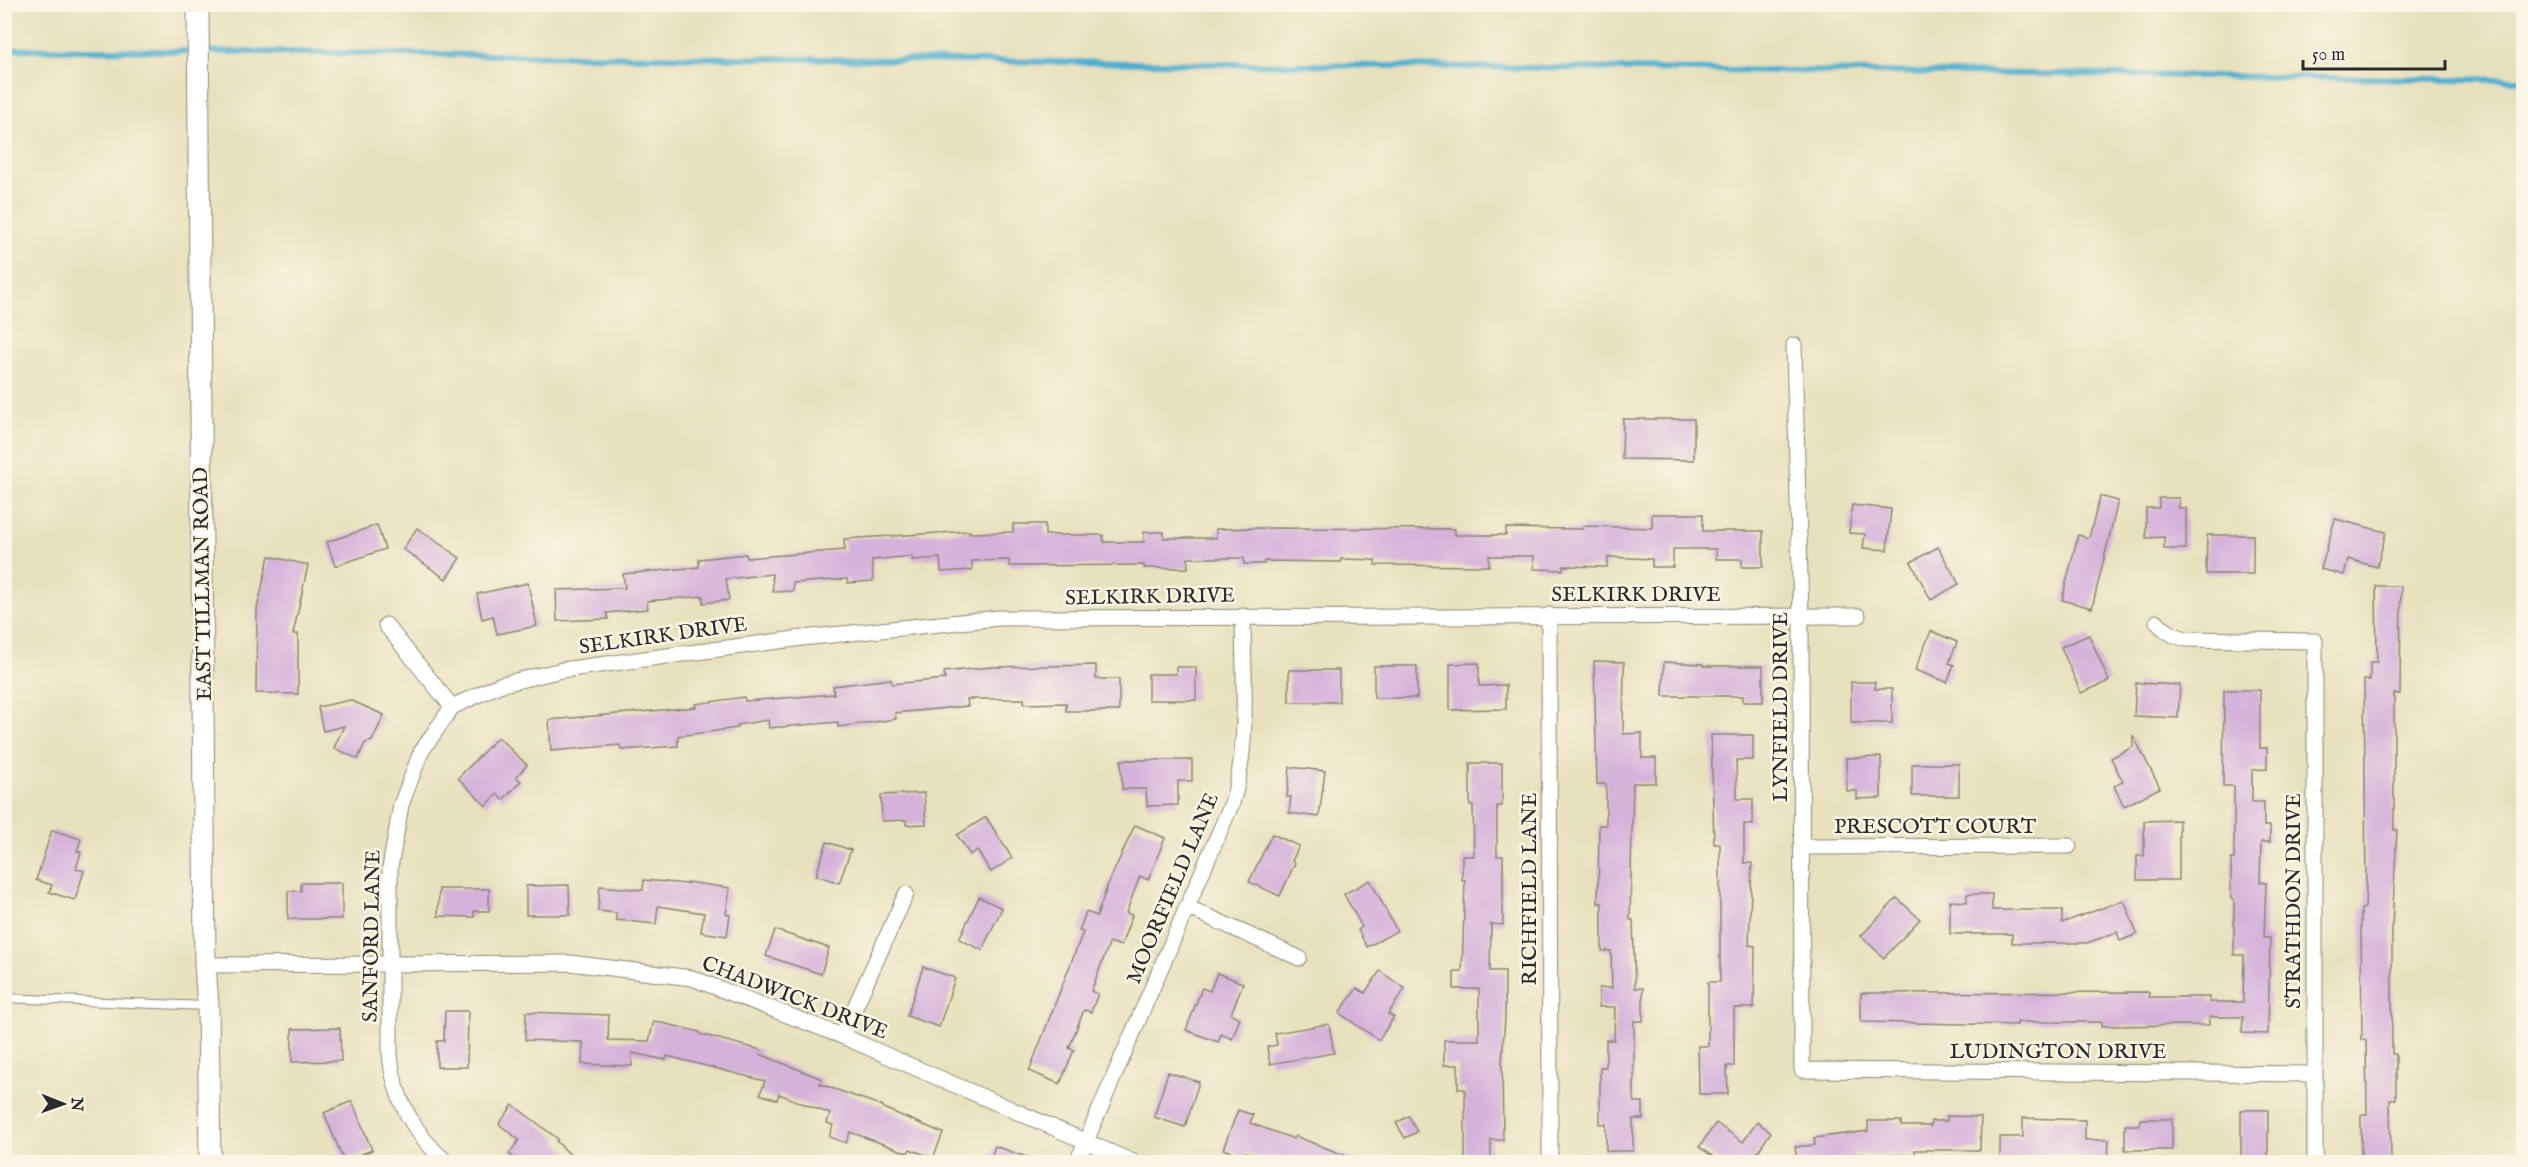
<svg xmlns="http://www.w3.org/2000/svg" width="2528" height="1167" font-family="'IM FELL English',serif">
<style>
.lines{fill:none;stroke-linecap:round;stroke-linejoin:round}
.stream{stroke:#4eaecd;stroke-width:6}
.building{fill:#d5b2da}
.service-casing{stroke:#8a8674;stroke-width:10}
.minor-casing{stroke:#8a8674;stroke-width:17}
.secondary-casing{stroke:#8a8674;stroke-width:23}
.service{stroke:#fff;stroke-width:8}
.minor{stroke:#fff;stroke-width:15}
.secondary{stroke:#fff;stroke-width:21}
.labels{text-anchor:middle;stroke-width:5;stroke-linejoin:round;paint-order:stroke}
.street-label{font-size:21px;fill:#2b2b2b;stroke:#fcf5e5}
</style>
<rect width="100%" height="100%" fill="#fcf5e5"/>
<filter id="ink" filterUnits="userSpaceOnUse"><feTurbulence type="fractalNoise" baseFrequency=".0167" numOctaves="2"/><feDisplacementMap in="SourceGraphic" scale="12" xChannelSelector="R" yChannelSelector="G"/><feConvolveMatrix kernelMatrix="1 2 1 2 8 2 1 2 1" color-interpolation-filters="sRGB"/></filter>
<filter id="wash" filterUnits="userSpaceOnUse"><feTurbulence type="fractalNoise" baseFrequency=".008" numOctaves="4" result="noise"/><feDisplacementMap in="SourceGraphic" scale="24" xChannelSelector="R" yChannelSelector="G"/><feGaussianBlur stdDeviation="1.35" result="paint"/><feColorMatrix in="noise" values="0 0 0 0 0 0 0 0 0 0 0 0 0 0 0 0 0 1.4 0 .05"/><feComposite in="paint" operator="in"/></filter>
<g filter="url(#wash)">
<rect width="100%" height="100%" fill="#e8e1bd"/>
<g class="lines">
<polyline class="stream" points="4,49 2524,80"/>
</g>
<g id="blocks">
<g class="building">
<polygon points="1623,419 1694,419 1694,460 1622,459"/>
<polygon points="2100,496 2118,501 2092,608 2062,600 2078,535 2089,538"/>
<polygon points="2159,498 2179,498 2179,508 2186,508 2186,549 2164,549 2164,537 2146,538 2146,508 2159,508"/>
<polygon points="1852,505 1891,509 1887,550 1863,548 1865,534 1849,533"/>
<polygon points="1652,514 1703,514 1703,531 1763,531 1763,567 1742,567 1742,559 1716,559 1716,549 1673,549 1673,567 1652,567 1652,559 1608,557 1607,567 1563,566 1563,570 1534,569 1534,556 1489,556 1489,566 1375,565 1375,560 1341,559 1341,562 1264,561 1264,564 1244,564 1244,558 1188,558 1188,568 1144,568 1144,565 1009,566 1009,560 972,561 972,570 941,572 940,558 912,560 912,556 872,560 873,581 848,583 847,579 793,583 793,591 773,592 772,574 726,579 729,600 703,603 703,596 647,601 648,609 607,613 608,619 557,621 556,590 625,588 623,574 699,567 699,559 746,554 747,558 845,550 844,539 970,531 970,533 1013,532 1013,524 1045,524 1045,535 1103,535 1104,542 1144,542 1144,532 1164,532 1164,538 1216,538 1216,529 1257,528 1455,529 1455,535 1506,535 1506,528 1583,529 1583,526 1652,528"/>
<polygon points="2335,519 2386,532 2377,567 2348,559 2344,575 2321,569"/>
<polygon points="377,525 385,549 335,566 327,542"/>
<polygon points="417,528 460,558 446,579 403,549"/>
<polygon points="2207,535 2253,535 2253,574 2206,574"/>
<polygon points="1938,547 1959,584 1931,600 1911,562"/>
<polygon points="269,556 308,565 293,634 298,634 298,694 256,693 257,609"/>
<polygon points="528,583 537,626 497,634 493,616 482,619 477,594"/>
<polygon points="2376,586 2401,586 2400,694 2394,694 2394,830 2397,830 2392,926 2392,1054 2396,1054 2396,1099 2390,1099 2391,1160 2361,1160 2361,1115 2367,1115 2366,1040 2362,1040 2361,926 2361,909 2365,908 2366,885 2364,680 2370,680 2370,662 2377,662"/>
<polygon points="1931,631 1957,642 1949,663 1954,665 1947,682 1915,670"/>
<polygon points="2089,635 2109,681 2081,693 2061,647"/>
<polygon points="1594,661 1624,662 1623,734 1642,733 1642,758 1656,758 1656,783 1633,783 1630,920 1633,920 1635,988 1643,988 1643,1021 1634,1021 1634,1102 1643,1102 1643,1119 1633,1119 1633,1151 1606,1151 1606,1124 1600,1124 1600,1067 1606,1067 1606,1040 1614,1040 1615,1007 1599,1007 1599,988 1612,988 1611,951 1602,951 1602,903 1598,903 1599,825 1606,825 1606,784 1597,784"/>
<polygon points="1664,662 1703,664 1703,666 1763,666 1763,702 1743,702 1743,696 1663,696"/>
<polygon points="1479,663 1479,686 1506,685 1506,709 1450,710 1450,664"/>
<polygon points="1096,665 1096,679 1119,679 1119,711 1066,711 1066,703 1024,704 1024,699 967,699 968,706 895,713 896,719 838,727 838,722 769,728 768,720 737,725 738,728 678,736 678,746 621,750 620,745 551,751 549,720 696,707 695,704 744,697 745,701 834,694 833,686 891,679 892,684 945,679 944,672 991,667"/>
<rect x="1374" y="666" width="43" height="32"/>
<polygon points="1176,667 1196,667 1196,700 1148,700 1148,674 1176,674"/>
<rect x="1289" y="670" width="50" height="32"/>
<polygon points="1851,682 1875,682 1875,689 1892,689 1892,723 1851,723"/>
<polygon points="2136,683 2180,685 2178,718 2134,716"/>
<polygon points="2224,690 2260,690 2260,748 2267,748 2267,769 2252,770 2252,802 2264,802 2264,826 2270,826 2270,842 2261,842 2260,882 2266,883 2264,938 2270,938 2268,1034 2242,1033 2243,1017 2209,1017 2209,1025 2102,1026 2102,1022 2017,1022 2017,1025 1861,1022 1861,993 2149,992 2149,997 2209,997 2209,1002 2243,1002 2244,955 2234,955 2234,899 2231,899 2231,859 2234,859 2234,786 2223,786"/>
<polygon points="350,700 384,715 372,741 365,743 358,759 334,748 344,726 323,731 318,707"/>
<polygon points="1711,735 1753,735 1753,760 1736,760 1737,799 1753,799 1753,825 1744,824 1744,863 1752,863 1749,945 1755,946 1754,1008 1734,1008 1734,1066 1727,1066 1728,1094 1699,1094 1698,1046 1708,1046 1708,982 1720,982 1720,844 1714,844"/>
<polygon points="2133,735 2160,788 2124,806 2114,786 2123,782 2111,758 2133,747"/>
<polygon points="498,737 527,765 516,777 521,781 503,800 497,794 486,806 458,778"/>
<polygon points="1881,757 1881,798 1857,799 1857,791 1847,791 1846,758"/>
<polygon points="1121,760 1192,760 1192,781 1178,781 1178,805 1147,806 1146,789 1122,789"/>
<polygon points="1470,763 1502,763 1502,806 1497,806 1497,856 1503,856 1503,925 1491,924 1490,971 1505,971 1505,1017 1502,1063 1503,1140 1491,1140 1491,1162 1465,1162 1465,1089 1458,1089 1458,1065 1444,1065 1444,1040 1479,1040 1479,989 1454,989 1454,971 1462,971 1465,880 1462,880 1462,856 1474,856 1473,806 1470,806"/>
<rect x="1912" y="764" width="47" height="32"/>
<polygon points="1290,767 1325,771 1319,817 1289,813 1291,797 1287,797"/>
<polygon points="924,793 926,824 906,825 906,820 882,821 881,795"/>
<polygon points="986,817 1012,858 991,872 977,850 970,855 957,835"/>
<polygon points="2179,820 2179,880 2137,880 2137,856 2144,856 2144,821"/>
<polygon points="1135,825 1165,838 1148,880 1140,876 1126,913 1132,915 1121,946 1110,942 1091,991 1098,994 1091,1012 1084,1010 1069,1048 1074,1050 1060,1084 1029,1071 1083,932 1079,931 1086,912 1097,916 1108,884"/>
<polygon points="52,830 81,839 77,851 81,852 76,869 84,871 75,900 49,892 52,885 36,880"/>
<polygon points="1272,834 1299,846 1292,861 1295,863 1280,896 1249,882"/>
<polygon points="827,842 851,850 839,883 816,875"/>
<polygon points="644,880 687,884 687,882 730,888 726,914 730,915 727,936 701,932 704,913 658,906 656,924 616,920 616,913 598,911 600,886 643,890"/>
<polygon points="1370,880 1397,931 1367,947 1358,930 1362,927 1344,894"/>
<polygon points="301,883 342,883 342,919 288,919 288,891 301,891"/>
<polygon points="569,885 570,915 526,915 526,886"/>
<polygon points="439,889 489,889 489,911 474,911 474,917 438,916"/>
<polygon points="1967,894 1992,894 1992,910 2062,910 2062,923 2124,900 2137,934 2120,941 2117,932 2087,943 2012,943 2012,934 1950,934 1950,901 1967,902"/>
<polygon points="979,897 1002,908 982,950 959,939"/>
<polygon points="1897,898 1920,919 1884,958 1861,936"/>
<polygon points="775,930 829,948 821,974 766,956"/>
<polygon points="923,967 955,978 939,1027 907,1016"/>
<polygon points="1380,971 1405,989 1388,1014 1394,1017 1379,1040 1339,1013 1357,988 1365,993"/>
<polygon points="1217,973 1243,983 1231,1014 1240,1018 1232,1039 1221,1034 1218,1042 1186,1030 1202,988 1210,991"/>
<polygon points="445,1011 468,1011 467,1067 437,1067 437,1041 444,1041"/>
<polygon points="526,1012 609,1015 608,1040 649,1041 654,1021 700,1032 700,1034 761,1050 760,1054 822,1079 820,1084 883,1106 883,1108 943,1133 933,1158 910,1149 908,1153 850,1132 846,1143 829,1137 833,1125 827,1123 830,1114 779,1094 777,1100 760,1094 765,1081 667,1056 666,1060 632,1053 632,1066 582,1064 583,1042 525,1040"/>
<polygon points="1329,1024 1334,1053 1270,1064 1267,1047 1277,1045 1275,1033"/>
<polygon points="340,1028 341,1061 292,1062 292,1029"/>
<polygon points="1168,1072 1199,1082 1185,1127 1154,1117"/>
<polygon points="352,1101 372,1150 344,1161 324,1113"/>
<polygon points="513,1105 558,1139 556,1141 578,1162 520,1162 509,1154 519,1140 499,1124"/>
<polygon points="1238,1110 1253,1115 1250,1123 1294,1139 1295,1136 1362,1162 1286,1162 1268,1156 1267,1160 1246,1152 1244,1157 1223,1149"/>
<rect x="2241" y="1110" width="27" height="48"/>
<polygon points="1409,1116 1417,1132 1405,1138 1396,1123"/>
<polygon points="1947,1116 1981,1117 1980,1150 1915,1150 1915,1155 1852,1154 1853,1162 1797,1162 1795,1147 1815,1145 1814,1138 1868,1131 1868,1121 1901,1121 1901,1126 1931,1126 1931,1121 1947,1121"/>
<polygon points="2023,1118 2085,1120 2085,1140 2109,1140 2108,1162 2000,1162 2000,1137 2023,1137"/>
<polygon points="2140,1119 2172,1119 2172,1150 2125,1150 2125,1125 2139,1125"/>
<polygon points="1757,1122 1771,1132 1751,1162 1722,1162 1699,1147 1716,1123 1743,1142"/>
<polygon points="995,1146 1035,1160 1034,1162 989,1162"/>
</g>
</g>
</g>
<g filter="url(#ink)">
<use href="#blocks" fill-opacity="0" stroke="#8a8674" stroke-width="1.5"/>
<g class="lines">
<defs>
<polyline id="service" points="4,998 207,1006"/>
<g id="minor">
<polyline points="1794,345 1801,616 1802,1070 2314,1074"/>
<polyline points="1549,615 1550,1162"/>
<path d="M 2157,622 C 2166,632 2174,636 2187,639 L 2315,641 L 2315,1162"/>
<polyline points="386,625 452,707"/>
<polyline points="452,707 499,685 562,670 802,638 999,618 1858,616"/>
<polyline points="1801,847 2069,846"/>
<polyline points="1187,907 1299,958"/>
<polyline points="205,965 570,963 692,978 842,1036 1133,1162"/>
<polyline points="842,1036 906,894"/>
<path d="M 446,1162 C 413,1133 394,1099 390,1055 L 390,868 L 401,805 L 421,752 L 452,707"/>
<path d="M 1077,1162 L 1232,803 C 1250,748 1243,675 1243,616"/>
</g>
<polyline id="secondary" points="198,4 205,965 208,1006 210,1162"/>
</defs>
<use href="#service" class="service-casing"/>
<use href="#minor" class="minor-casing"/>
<use href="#secondary" class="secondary-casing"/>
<use href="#service" class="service"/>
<use href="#minor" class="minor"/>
<use href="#secondary" class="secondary"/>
</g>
</g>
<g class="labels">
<g class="street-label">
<text transform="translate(202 584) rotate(-91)" y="7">EAST TILLMAN ROAD</text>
<text x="1636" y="601">SELKIRK DRIVE</text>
<text transform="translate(1150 596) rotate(-1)" y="7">SELKIRK DRIVE</text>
<text transform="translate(663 635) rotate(-8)" y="7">SELKIRK DRIVE</text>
<text transform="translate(1780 707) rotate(-90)" y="7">LYNFIELD DRIVE</text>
<text x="1935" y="833">PRESCOTT COURT</text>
<text transform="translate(1172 888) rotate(-67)" y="7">MOORFIELD LANE</text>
<text transform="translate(1529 889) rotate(-90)" y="7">RICHFIELD LANE</text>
<text transform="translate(2293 901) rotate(-90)" y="7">STRATHDON DRIVE</text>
<text transform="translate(371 936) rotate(-89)" y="7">SANFORD LANE</text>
<text transform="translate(795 997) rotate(21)" y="7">CHADWICK DRIVE</text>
<text x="2058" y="1058">LUDINGTON DRIVE</text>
</g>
</g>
<rect width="2528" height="1167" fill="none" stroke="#fcf5e5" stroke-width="24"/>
<g transform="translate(63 1104) rotate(91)" stroke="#fcf5e5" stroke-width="4.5" paint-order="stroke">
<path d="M0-4.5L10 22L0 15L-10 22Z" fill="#2b2b2b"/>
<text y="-9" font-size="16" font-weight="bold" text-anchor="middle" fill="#2b2b2b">N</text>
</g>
<path d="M2303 60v9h142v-9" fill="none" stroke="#2b2b2b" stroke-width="3"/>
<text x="2312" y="60" font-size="18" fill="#2b2b2b" stroke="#fcf5e5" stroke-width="4.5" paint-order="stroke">50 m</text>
</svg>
